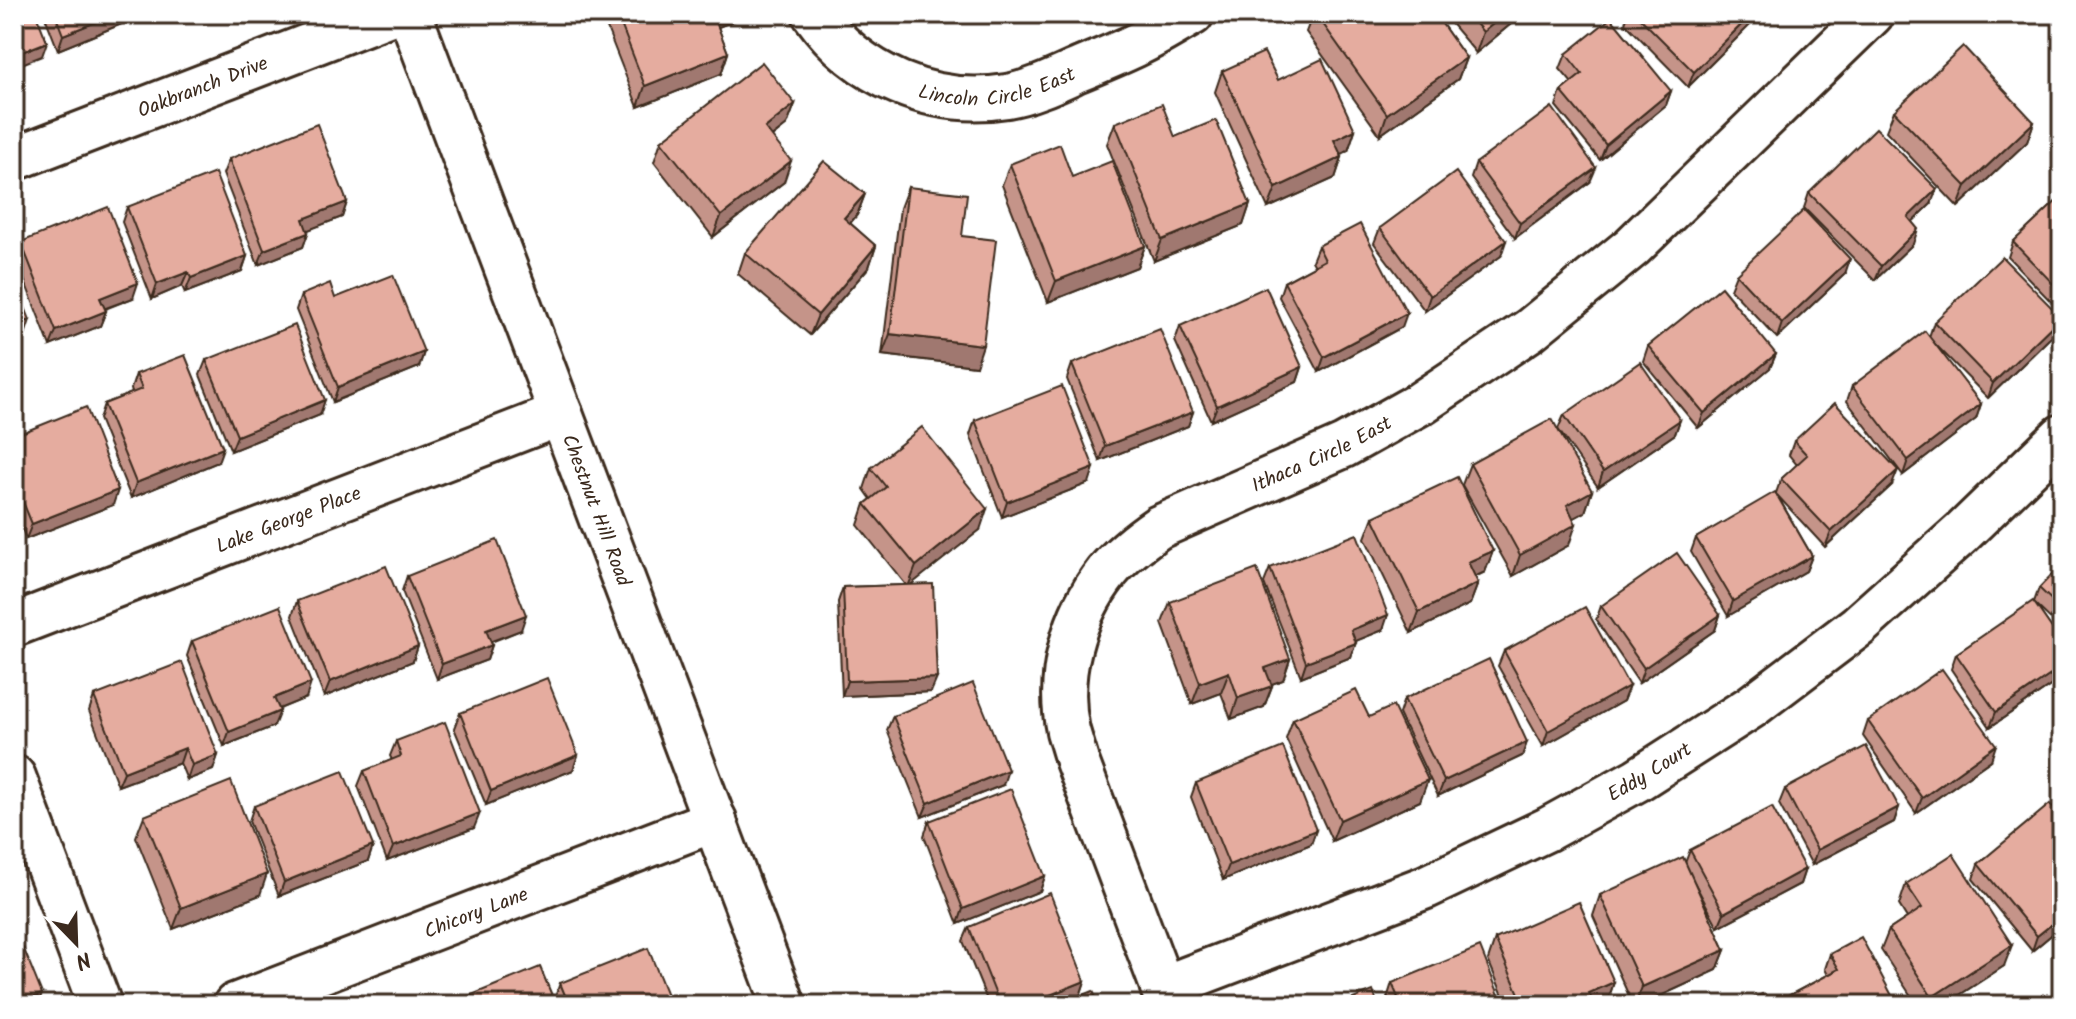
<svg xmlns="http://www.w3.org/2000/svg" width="2076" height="1019" font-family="Kalam,sans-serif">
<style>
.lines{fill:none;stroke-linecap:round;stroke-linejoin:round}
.minor-casing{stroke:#3b2a1e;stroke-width:48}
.minor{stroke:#fff;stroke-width:42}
.wall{fill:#c59489;stroke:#3b2a1e;stroke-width:2}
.shaded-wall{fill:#a0786f;stroke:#3b2a1e;stroke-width:2}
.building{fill:#e5ac9f;stroke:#3b2a1e;stroke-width:2}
.labels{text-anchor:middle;stroke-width:6;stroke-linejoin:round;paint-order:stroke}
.street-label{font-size:20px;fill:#3b2a1e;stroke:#fff}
</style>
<rect width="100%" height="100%" fill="#fff"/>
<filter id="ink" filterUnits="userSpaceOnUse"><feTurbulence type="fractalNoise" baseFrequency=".0125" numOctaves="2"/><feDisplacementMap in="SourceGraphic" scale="16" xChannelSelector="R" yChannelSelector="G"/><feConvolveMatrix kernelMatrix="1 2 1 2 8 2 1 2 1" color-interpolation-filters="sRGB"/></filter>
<g filter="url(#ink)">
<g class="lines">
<defs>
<g id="minor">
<path id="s1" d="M 410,14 L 784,1005"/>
<path id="s2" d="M 814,14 C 858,76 932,108 1007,96 C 1031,92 1054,81 1076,71 C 1097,62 1118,54 1138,44 C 1157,35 1174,24 1192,14"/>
<path id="s3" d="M 14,159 L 390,14"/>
<path id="s4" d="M 14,625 L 561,414"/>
<polyline points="14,777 100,1005"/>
<path id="s5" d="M 1162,988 L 1426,887 L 1548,829 L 1637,780 L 1751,707 L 1858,626 L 1962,533 L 2062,436"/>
<path id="s6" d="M 235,1005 L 715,820"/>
<path id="s7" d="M 1169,1005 L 1077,761 C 1074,751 1071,741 1068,731 C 1056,676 1073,615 1107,572 C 1122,554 1140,540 1159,527 L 1344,446 L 1421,403 L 1530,330 L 1632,247 L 1872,14"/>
</g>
</defs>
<use href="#minor" class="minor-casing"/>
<use href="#minor" class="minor"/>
</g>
<g class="wall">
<polygon points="44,14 146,14 58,50"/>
<polygon points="604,14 740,14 738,19 718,27 728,53 721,74 638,107 603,18"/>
<polygon points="1313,14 1435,14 1466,58 1458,79 1380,135 1306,32"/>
<polygon points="1443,14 1523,14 1476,53"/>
<polygon points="1628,14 1757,14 1755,20 1688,87 1625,23"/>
<polygon points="1566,54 1671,91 1666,105 1600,160 1556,106 1561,91 1572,83 1560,69"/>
<polygon points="1222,71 1278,80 1355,130 1348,151 1341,154 1342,157 1335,178 1268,208 1215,92"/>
<polygon points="795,104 787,125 772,137 784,182 713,237 654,162 661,141"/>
<polygon points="1894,111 2034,122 2027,142 1958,207 1886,131"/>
<polygon points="1115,123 1175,137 1250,204 1243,225 1154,261 1107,144"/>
<polygon points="229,159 347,202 342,217 307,230 308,233 303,247 258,265 223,174"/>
<polygon points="1476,163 1590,182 1515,238 1471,178"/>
<polygon points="1010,164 1072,177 1145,246 1137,267 1048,302 1002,185"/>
<polygon points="908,187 962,236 976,366 882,355 900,208"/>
<polygon points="1809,193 1931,204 1912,222 1913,244 1875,280 1804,208"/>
<polygon points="865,194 857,215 850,223 876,246 869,267 810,335 738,274 745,253"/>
<polygon points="2062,196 2062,313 2008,257 2013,242"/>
<polygon points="127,207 247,256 242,271 185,293 182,286 152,299 122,222"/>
<polygon points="1380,228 1501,256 1425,311 1374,243"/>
<polygon points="21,242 133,298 105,309 106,311 100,326 50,346 15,256"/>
<polygon points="1318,246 1402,327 1319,372 1279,297 1284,282 1315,266 1312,261"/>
<polygon points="1736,274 1845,274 1777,338 1730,289"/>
<polygon points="301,295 335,298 424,352 419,367 333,402 296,310"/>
<polygon points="2061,317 2056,332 1988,398 1932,341 1981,404 1976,419 1903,475 1847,401 1852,386 1929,337 1934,322"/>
<polygon points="1180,326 1302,367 1297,382 1211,421 1175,341"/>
<polygon points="1648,346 1776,354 1770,368 1698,428 1643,361"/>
<polygon points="206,360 320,415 231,451 200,375"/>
<polygon points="1072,364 1193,412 1188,426 1100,461 1067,379"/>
<polygon points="136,374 218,462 131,498 99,419 104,404 132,393 131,389"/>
<polygon points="1564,415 1680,420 1675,434 1598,487 1558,429"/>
<polygon points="975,420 1089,483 1002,517 970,435"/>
<polygon points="14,436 113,505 26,539 14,508"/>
<polygon points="1794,441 1892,485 1825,547 1777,495 1812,556 1806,571 1728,616 1691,552 1696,538 1776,493 1781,479 1797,465 1789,455"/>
<polygon points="1470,464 1592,491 1585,512 1574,518 1569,545 1513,576 1462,485"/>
<polygon points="871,468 980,530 911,584 931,692 842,696 838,602 843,587 906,585 858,525 865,504 871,499 864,489"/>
<polygon points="1373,517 1493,551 1485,572 1475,577 1478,583 1470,604 1411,633 1365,538"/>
<polygon points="2062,564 2062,630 2035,604 2062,643 2062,678 1990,727 1951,669 1956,654 2034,602 2039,588"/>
<polygon points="1270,568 1383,630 1355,641 1351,657 1301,677 1264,583"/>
<polygon points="407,576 521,630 491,642 492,645 487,660 437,679 402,591"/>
<polygon points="297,601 418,646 413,661 324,697 292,616"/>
<polygon points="1170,602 1290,659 1283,680 1271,684 1272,686 1264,707 1231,719 1221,693 1192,704 1162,623"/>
<polygon points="1601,606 1720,615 1715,630 1639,683 1596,620"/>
<polygon points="192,641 306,698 279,709 274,726 224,746 187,656"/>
<polygon points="1504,651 1629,686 1623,701 1543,746 1498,666"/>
<polygon points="94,696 218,755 213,770 187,780 180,763 118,786 89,711"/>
<polygon points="1404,699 1527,742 1522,756 1438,796 1399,714"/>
<polygon points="460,713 578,755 573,770 486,805 454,728"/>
<polygon points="893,716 1003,785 922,817 887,730"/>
<polygon points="1369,717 1420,801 1332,841 1286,739 1293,719"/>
<polygon points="1868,721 1991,760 1916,813 1863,736"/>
<polygon points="396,741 474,828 387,861 358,786 364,771 392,760 390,756"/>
<polygon points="1196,783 1316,830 1311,844 1223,880 1191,797"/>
<polygon points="1785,789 1899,807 1894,822 1812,865 1779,804"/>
<polygon points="254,806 373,846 368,861 279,896 249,821"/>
<polygon points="144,816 260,895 173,929 136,837"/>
<polygon points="2062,818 2062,926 2032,951 1973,879 1978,864"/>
<polygon points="929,821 1045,876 1040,891 958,924 924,836"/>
<polygon points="1690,850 1805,869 1800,884 1718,927 1694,882 1725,950 1717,970 1641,1005 1633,1005 1593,916 1600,895 1685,863"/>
<polygon points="1906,884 2004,966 1944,1005 1917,1005 1881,950 1889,930 1907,918 1899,905"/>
<polygon points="969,927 1085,981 1080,996 1057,1005 989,1005 963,941"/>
<polygon points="1495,939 1614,982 1607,1003 1602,1005 1507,1005 1488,960"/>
<polygon points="1830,954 1897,1005 1785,1005 1788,996 1828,975 1825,969"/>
<polygon points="560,983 671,1005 558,1005 555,997"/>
<polygon points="1392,983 1503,1005 1385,1005"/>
</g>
<g class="shaded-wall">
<polygon points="116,14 146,14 58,50 63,35"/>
<polygon points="711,14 740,14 738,19 704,33"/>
<polygon points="1505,14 1523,14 1476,53 1483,32"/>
<polygon points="1752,14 1757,14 1755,20 1688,87 1694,72"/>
<polygon points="47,42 42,56 14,67 14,55"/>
<polygon points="728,53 721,74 638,107 645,86"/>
<polygon points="1466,58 1458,79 1380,135 1387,114"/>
<polygon points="1671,91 1666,105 1600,160 1606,145"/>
<polygon points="795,104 787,125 757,148 765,128"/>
<polygon points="2034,122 2027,142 1958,207 1966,186"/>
<polygon points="1355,130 1348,151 1326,160 1334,140"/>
<polygon points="1342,157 1335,178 1268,208 1276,188"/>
<polygon points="791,161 784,182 713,237 721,216"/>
<polygon points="1596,168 1590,182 1515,238 1520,223"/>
<polygon points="1937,189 1931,204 1902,232 1908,217"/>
<polygon points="865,194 857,215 837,239 844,218"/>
<polygon points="347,202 342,217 298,234 303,219"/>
<polygon points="1250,204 1243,225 1154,261 1162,240"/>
<polygon points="1918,229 1913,244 1875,280 1881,266"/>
<polygon points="308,233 303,247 258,265 264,250"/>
<polygon points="1506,241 1501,256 1425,311 1430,296"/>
<polygon points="876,246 869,267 810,335 818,315"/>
<polygon points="1145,246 1137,267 1048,302 1056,281"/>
<polygon points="247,256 242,271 185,293 191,278"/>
<polygon points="1850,259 1845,274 1777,338 1782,323"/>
<polygon points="188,272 182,286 152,299 157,284"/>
<polygon points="138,283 133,298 95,312 100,298"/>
<polygon points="106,311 100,326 50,346 56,331"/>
<polygon points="1407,313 1402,327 1319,372 1324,357"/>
<polygon points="2061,317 2056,332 1988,398 1993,383"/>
<polygon points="30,320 25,335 14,339 14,326"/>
<polygon points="890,334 983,345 976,366 882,355"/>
<polygon points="424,352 419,367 333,402 338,387"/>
<polygon points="1776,354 1770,368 1698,428 1704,413"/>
<polygon points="1302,367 1297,382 1211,421 1217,406"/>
<polygon points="325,400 320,415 231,451 237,436"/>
<polygon points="1981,404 1976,419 1903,475 1908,460"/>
<polygon points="1193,412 1188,426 1100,461 1105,446"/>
<polygon points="1680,420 1675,434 1598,487 1603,472"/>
<polygon points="223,448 218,462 131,498 136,483"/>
<polygon points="1094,468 1089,483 1002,517 1007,502"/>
<polygon points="1898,470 1892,485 1825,547 1831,532"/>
<polygon points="118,490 113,505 26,539 32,524"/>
<polygon points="1592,491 1585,512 1559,526 1567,505"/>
<polygon points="987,509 980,530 908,587 916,566"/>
<polygon points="1576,524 1569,545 1513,576 1520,555"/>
<polygon points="1493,551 1485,572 1461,583 1468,562"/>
<polygon points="1812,556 1806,571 1728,616 1733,601"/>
<polygon points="1478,583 1470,604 1411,633 1419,612"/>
<polygon points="526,615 521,630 481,645 486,630"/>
<polygon points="1388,615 1383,630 1346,645 1351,630"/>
<polygon points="1720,615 1715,630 1639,683 1644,668"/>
<polygon points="1356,643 1351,657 1301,677 1306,662"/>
<polygon points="492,645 487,660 437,679 442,664"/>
<polygon points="418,646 413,661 324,697 330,682"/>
<polygon points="1290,659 1283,680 1258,689 1265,668"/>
<polygon points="2062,667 2062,678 1990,727 1996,712"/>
<polygon points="1229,672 1221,693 1192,704 1200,683"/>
<polygon points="937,678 931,692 842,696 847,681"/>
<polygon points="311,683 306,698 269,713 274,698"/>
<polygon points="1272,686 1264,707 1231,719 1238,698"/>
<polygon points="1629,686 1623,701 1543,746 1548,731"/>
<polygon points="280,711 274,726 224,746 229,732"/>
<polygon points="1527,742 1522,756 1438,796 1444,781"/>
<polygon points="1996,745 1991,760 1916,813 1922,798"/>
<polygon points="185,748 180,763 118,786 124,772"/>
<polygon points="218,755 213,770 187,780 192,765"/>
<polygon points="578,755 573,770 486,805 491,791"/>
<polygon points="1008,770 1003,785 922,817 928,803"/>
<polygon points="1428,780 1420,801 1332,841 1340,820"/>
<polygon points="1899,807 1894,822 1812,865 1817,850"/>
<polygon points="480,813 474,828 387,861 393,847"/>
<polygon points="1316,830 1311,844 1223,880 1229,865"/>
<polygon points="373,846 368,861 279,896 284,882"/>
<polygon points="1805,869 1800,884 1718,927 1724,913"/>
<polygon points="267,874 260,895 173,929 181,908"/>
<polygon points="1045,876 1040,891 958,924 963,909"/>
<polygon points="2062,916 2062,926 2032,951 2037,936"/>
<polygon points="2012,945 2004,966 1944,1005 1930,1005 1932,997"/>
<polygon points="1725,950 1717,970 1641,1005 1635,1005 1642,987"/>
<polygon points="1085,981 1080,996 1057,1005 1025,1005"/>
<polygon points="1614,982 1607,1003 1602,1005 1584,1005 1589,993"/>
<polygon points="42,994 38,1005 14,1005"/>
</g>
<g class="building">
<polygon points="14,14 36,14 47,42 14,55"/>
<polygon points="55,14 116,14 63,35"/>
<polygon points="617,14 713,14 728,53 645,86"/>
<polygon points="1316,14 1435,14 1466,58 1387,114"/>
<polygon points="1468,14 1505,14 1483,32"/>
<polygon points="1636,14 1752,14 1694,72"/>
<polygon points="1611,18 1671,91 1606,145 1561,91 1582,74 1566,54"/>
<polygon points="1963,46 2034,122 1966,186 1894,111"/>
<polygon points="1264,52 1278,80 1322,59 1355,130 1334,140 1342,157 1276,188 1222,71"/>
<polygon points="762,62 795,104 765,128 791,161 721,216 661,141"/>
<polygon points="1162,104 1175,137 1216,120 1250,204 1162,240 1115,123"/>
<polygon points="1552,107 1596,168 1520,223 1476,163"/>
<polygon points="317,124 347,202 303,219 308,233 264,250 229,159"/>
<polygon points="1876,128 1937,189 1908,217 1918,229 1881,266 1809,193"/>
<polygon points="1060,144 1072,177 1112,161 1145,246 1056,281 1010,164"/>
<polygon points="824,161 865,194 844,218 876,246 818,315 745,253"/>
<polygon points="1456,172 1506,241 1430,296 1380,228"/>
<polygon points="215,173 247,256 191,278 188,272 157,284 127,207"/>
<polygon points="908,187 967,194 962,236 996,240 983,345 890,334"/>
<polygon points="2062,196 2062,293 2013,242"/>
<polygon points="108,207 138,283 100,298 106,311 56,331 21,242"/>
<polygon points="1804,210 1850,259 1782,323 1736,274"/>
<polygon points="1360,224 1407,313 1324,357 1284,282 1325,260 1318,246"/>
<polygon points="2002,257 2061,317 1993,383 1934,322"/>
<polygon points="393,275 424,352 338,387 301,295 330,283 335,298"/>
<polygon points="14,279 30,320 14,326"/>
<polygon points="1266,287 1302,367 1217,406 1180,326"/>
<polygon points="1721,287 1776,354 1704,413 1648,346"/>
<polygon points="295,325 325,400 237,436 206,360"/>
<polygon points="1160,329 1193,412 1105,446 1072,364"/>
<polygon points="1925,331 1981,404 1908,460 1852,386"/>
<polygon points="185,355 223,448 136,483 104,404 142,389 136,374"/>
<polygon points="1640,362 1680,420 1603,472 1564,415"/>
<polygon points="1062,386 1094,468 1007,502 975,420"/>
<polygon points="1835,403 1898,470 1831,532 1781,479 1807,455 1794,441"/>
<polygon points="86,407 118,490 32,524 14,480 14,436"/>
<polygon points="1552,419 1592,491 1567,505 1576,524 1520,555 1470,464"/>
<polygon points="922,427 987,509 916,566 865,504 886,487 871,468"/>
<polygon points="1457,477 1493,551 1468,562 1478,583 1419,612 1373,517"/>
<polygon points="1775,492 1812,556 1733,601 1696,538"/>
<polygon points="1357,534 1388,615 1351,630 1356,643 1306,662 1270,568"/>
<polygon points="497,540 526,615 486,630 492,645 442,664 407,576"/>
<polygon points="1677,553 1720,615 1644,668 1601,606"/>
<polygon points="2062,564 2062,610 2039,588"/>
<polygon points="386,566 418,646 330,682 297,601"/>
<polygon points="1257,569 1290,659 1265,668 1272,686 1238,698 1229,672 1200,683 1170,602"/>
<polygon points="933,584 937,678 847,681 843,587"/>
<polygon points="2033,601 2062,643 2062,667 1996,712 1956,654"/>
<polygon points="280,606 311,683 274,698 280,711 229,732 192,641"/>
<polygon points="1585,607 1629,686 1548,731 1504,651"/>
<polygon points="1489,659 1527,742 1444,781 1404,699"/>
<polygon points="182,662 218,755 192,765 185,748 124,772 94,696"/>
<polygon points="1942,669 1996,745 1922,798 1868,721"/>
<polygon points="547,678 578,755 491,791 460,713"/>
<polygon points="973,683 1008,770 928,803 893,716"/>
<polygon points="1356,690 1369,717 1393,706 1428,780 1340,820 1293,719"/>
<polygon points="445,722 480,813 393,847 364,771 401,756 396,741"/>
<polygon points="1866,746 1899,807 1817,850 1785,789"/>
<polygon points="1283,747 1316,830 1229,865 1196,783"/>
<polygon points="343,771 373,846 284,882 254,806"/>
<polygon points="231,781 267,874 181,908 144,816"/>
<polygon points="1011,789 1045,876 963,909 929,821"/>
<polygon points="2050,804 2062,818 2062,916 2037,936 1978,864"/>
<polygon points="1772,807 1805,869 1724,913 1690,850"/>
<polygon points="1953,854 2012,945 1932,997 1889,930 1922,908 1906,884"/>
<polygon points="1683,857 1725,950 1642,987 1600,895"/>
<polygon points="1050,893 1085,981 1025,1005 1000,1005 969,927"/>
<polygon points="1579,902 1614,982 1589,993 1594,1005 1524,1005 1495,939"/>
<polygon points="1861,937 1897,1005 1793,1005 1788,996 1839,969 1830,954"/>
<polygon points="23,947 42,994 14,1005 14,951"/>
<polygon points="1480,947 1503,1005 1401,1005 1392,983"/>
<polygon points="648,948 671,1005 569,1005 560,983"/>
<polygon points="540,967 556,1005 453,1005 452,1003"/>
<polygon points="1093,991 1099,1005 1059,1005"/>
<polygon points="1373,991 1378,1005 1338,1005"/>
<polygon points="1762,994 1767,1005 1739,1005"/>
</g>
</g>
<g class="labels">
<g class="street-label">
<text dy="7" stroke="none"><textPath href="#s2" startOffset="212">Lincoln Circle East</textPath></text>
<text dy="7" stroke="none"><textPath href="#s3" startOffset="202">Oakbranch Drive</textPath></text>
<text dy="7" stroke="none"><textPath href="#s7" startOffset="708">Ithaca Circle East</textPath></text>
<text dy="7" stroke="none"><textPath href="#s1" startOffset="530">Chestnut Hill Road</textPath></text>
<text dy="7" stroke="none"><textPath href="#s4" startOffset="294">Lake George Place</textPath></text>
<text dy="7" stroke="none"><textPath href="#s5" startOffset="534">Eddy Court</textPath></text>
<text dy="7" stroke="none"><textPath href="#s6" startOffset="258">Chicory Lane</textPath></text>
</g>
</g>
<rect width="2076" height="1019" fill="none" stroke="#fff" stroke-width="48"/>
<rect x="24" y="24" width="2028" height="971" fill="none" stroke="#3b2a1e" stroke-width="3" filter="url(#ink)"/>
<g transform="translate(76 943) rotate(157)" stroke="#ffffff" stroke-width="6" paint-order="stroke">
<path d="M0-6L14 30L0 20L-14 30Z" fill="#3b2a1e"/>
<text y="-12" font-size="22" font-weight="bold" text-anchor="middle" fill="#3b2a1e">N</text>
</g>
</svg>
